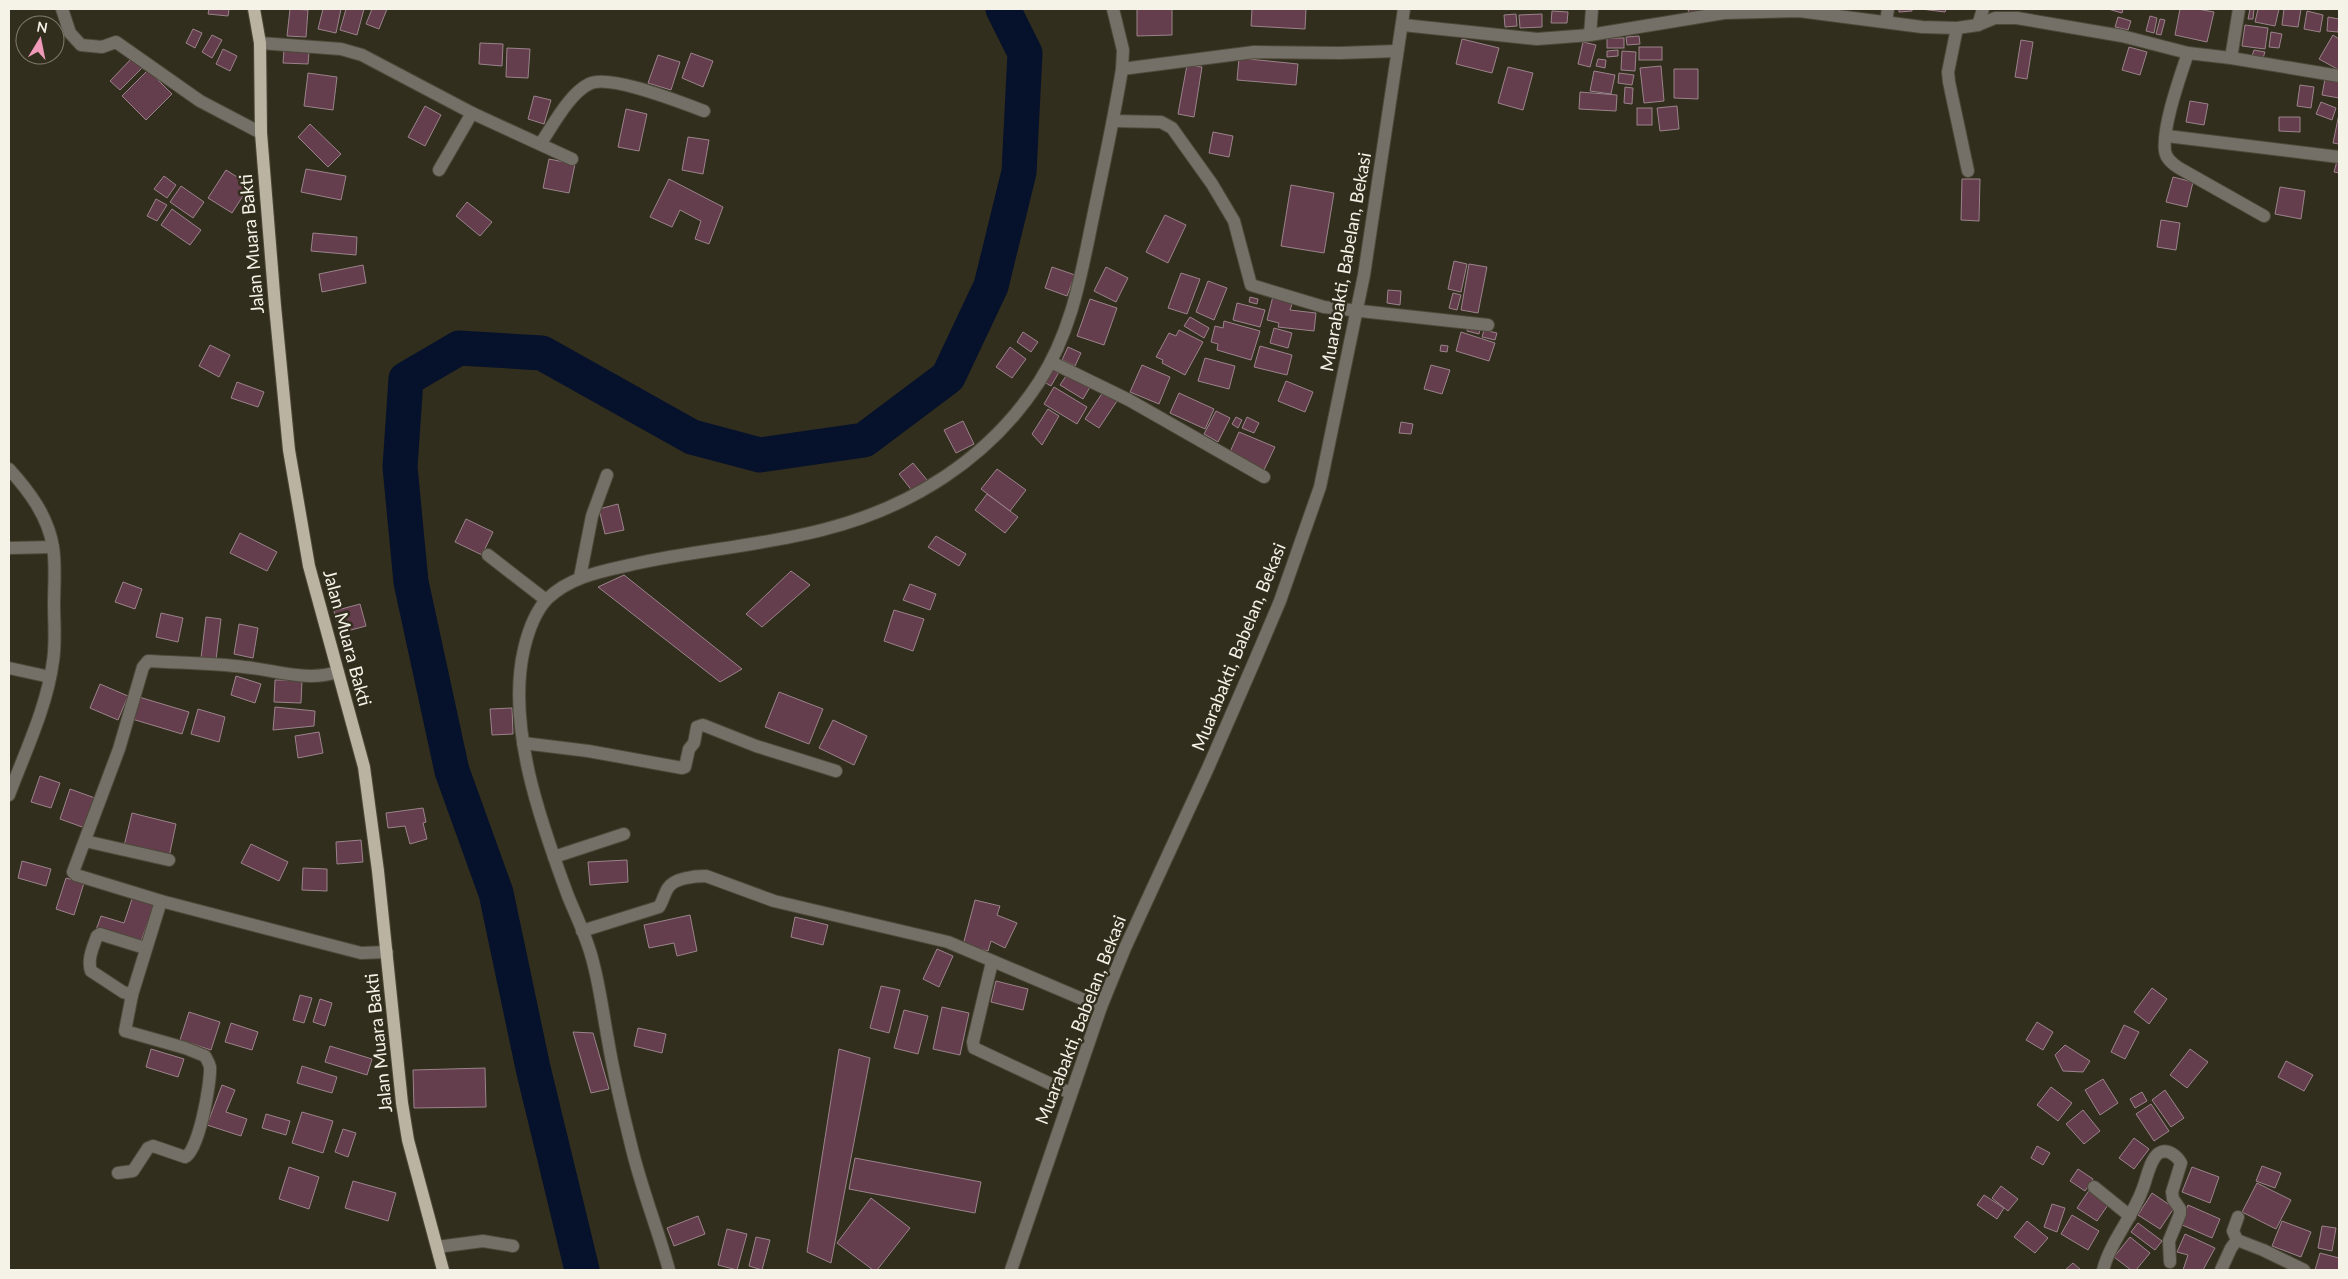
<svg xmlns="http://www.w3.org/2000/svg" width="2348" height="1279" font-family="Lato,sans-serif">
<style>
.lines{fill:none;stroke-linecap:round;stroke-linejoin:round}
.river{stroke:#06112b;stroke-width:35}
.building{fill:#643e4c;stroke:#9a838b}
.minor-casing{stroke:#4d4939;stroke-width:14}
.major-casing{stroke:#4d4939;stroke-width:14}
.minor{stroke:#747068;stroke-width:12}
.major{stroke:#bbb3a2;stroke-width:12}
.labels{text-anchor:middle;stroke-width:5;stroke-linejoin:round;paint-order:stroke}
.street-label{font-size:18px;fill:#f5f2e8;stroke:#322e1d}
</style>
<rect width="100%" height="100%" fill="#322e1d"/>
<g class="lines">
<polyline class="river" points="582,1270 533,1068 496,893 452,771 411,582 400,467 406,379 459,348 542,353 692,437 760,455 864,440 948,377 991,286 1019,172 1025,53 1003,9"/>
</g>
<g class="building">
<polygon points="209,9 229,9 228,16 208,14"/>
<polygon points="290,9 308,10 306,37 287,36"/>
<polygon points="323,9 341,9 336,33 318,29"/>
<polygon points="346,9 364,9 357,35 340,30"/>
<polygon points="372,9 387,9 379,29 366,24"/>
<polygon points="1137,9 1172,9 1172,35 1137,36"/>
<polygon points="1252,9 1306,9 1305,29 1251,26"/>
<polygon points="1688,9 1710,9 1710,13 1689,15"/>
<polygon points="1899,9 1912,9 1912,11 1899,12"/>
<polygon points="1921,9 1946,9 1945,12"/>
<polygon points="2108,9 2123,9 2122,13"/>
<polygon points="2180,9 2197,9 2214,12 2207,42 2175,35"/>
<polygon points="2250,9 2254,9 2253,19 2248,19"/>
<polygon points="2258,9 2279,9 2275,26 2255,22"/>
<polygon points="2284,9 2301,9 2298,27 2282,25"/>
<polygon points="1552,11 1568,12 1567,23 1551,23"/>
<polygon points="2307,11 2323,15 2320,32 2304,29"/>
<polygon points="1516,14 1517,26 1505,27 1504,15"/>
<polygon points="1542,14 1542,27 1520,28 1519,15"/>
<polygon points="2150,16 2157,18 2154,33 2146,31"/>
<polygon points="2118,17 2131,21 2128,30 2115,27"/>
<polygon points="2328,17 2339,19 2338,32 2327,31"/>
<polygon points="2160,19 2165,20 2161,35 2156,34"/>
<polygon points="2245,25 2268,28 2265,49 2242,46"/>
<polygon points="193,29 202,33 195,48 186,43"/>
<polygon points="2271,32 2282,34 2279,48 2269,47"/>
<polygon points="212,35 222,40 212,58 202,52"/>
<polygon points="2333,35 2339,39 2339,70 2319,59"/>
<polygon points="1639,36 1640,44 1627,45 1626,37"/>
<rect x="1607" y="38" width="17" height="10"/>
<polygon points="1462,39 1499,48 1492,73 1456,64"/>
<polygon points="2021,40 2033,42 2027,79 2015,77"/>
<polygon points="1583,42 1596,45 1590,67 1578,64"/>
<polygon points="480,43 503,44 502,66 479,64"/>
<rect x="1639" y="47" width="23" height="13"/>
<polygon points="2129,47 2147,52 2140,75 2122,70"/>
<polygon points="507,48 530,49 528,78 506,77"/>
<polygon points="223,49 237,56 230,71 216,64"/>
<polygon points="284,50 309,52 308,64 283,63"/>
<polygon points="1618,50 1618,56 1607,57 1607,51"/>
<polygon points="2254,50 2265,52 2263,58 2252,56"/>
<polygon points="1622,51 1636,52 1635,71 1621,70"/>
<polygon points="691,53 713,61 703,87 682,78"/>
<polygon points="658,55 680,62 671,90 648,83"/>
<polygon points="132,58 142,68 120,90 110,81"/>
<polygon points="1239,58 1298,64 1296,85 1237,80"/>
<polygon points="1598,59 1606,60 1605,68 1596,66"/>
<polygon points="1187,65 1202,67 1194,117 1178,114"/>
<polygon points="1661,66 1664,101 1644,103 1640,68"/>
<polygon points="1508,67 1533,73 1523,110 1498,103"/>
<polygon points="1674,69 1698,69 1698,99 1674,98"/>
<polygon points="148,70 172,94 146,120 122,96"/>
<polygon points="1594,71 1615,75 1611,94 1590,91"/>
<polygon points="308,73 337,77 333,110 304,106"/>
<polygon points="1619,73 1634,75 1632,85 1618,83"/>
<polygon points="2325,79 2339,82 2339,98 2322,95"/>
<polygon points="2300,85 2314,87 2311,108 2297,106"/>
<polygon points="1625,87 1633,88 1632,104 1624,103"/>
<polygon points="1580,92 1617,95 1616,111 1579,109"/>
<polygon points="534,96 551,100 544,124 528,119"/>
<polygon points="2190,101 2208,104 2204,125 2186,122"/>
<polygon points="2321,102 2336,108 2332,120 2316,114"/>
<polygon points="425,106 441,115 425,146 408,137"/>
<polygon points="1677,106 1679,129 1660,131 1657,108"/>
<rect x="1637" y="108" width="15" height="17"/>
<polygon points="626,109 647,114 639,151 618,147"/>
<polygon points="2339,114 2339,144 2333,143"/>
<polygon points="2279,117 2300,117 2300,132 2279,131"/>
<polygon points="310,124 341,154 328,167 298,137"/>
<polygon points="1213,132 1233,136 1229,157 1209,153"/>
<polygon points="688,137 709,140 703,174 682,170"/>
<polygon points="549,159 575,164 569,193 543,188"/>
<polygon points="2337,161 2339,161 2339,173 2334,172"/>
<polygon points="306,169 346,176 341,200 301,192"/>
<polygon points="226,170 250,185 232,213 208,198"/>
<polygon points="164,176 176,185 167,198 154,189"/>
<polygon points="2173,177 2193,182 2187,207 2166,202"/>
<polygon points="669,179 723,207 709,244 695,239 701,221 680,210 672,227 650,217"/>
<polygon points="1962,179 1980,179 1979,221 1961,220"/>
<polygon points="1291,185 1334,193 1324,253 1281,246"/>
<polygon points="181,186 204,202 193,218 170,202"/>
<polygon points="2280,187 2305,191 2301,219 2275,214"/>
<polygon points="156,199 167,205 157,221 147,216"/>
<polygon points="467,202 492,222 480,236 456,216"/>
<polygon points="172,209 201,230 190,245 161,225"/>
<polygon points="1165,215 1186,225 1168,263 1146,252"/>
<polygon points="2161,220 2180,223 2176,250 2157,247"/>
<polygon points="313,233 357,237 356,255 311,251"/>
<polygon points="1454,261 1467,264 1461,292 1448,289"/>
<polygon points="1469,264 1487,267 1478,313 1461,310"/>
<polygon points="363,265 366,283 322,292 319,274"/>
<polygon points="1052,267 1075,275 1067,296 1045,288"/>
<polygon points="1106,267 1128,278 1116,302 1094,291"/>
<polygon points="1181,273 1200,279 1187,314 1168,308"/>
<polygon points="1208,281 1227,288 1214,320 1196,312"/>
<polygon points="1388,290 1401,291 1400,305 1387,303"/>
<polygon points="1453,293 1461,295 1457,310 1449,308"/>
<polygon points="1273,296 1293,301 1290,310 1316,313 1314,331 1278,327 1279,323 1267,320"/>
<polygon points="1250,297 1258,299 1257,304 1249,302"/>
<polygon points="1090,299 1117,308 1104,345 1077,336"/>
<polygon points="1237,303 1265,310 1260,327 1233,320"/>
<polygon points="1190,317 1209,328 1204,338 1184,326"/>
<polygon points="1224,321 1260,331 1251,360 1217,350 1218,344 1211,342 1215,326 1223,328"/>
<polygon points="1468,327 1480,329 1479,334 1467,331"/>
<polygon points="1274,328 1292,333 1288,348 1270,343"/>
<polygon points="1179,330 1203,342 1185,375 1162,363 1163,360 1156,357 1169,333 1176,336"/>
<polygon points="1484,330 1497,333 1495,340 1482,337"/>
<polygon points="1023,332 1038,342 1031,352 1017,342"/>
<polygon points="1461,332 1495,343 1489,361 1456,351"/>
<polygon points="210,345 230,355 219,377 199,366"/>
<polygon points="1441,345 1448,346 1447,352 1440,351"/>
<polygon points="1260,346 1292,355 1287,375 1254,367"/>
<polygon points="1010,347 1026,359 1012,378 996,367"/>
<polygon points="1068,347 1081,353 1075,366 1062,360"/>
<polygon points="1205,358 1235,366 1229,389 1198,381"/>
<polygon points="1142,365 1170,377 1159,404 1130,392"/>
<polygon points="1431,365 1450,370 1442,394 1424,389"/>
<polygon points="1051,368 1059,372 1051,386 1044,382"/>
<polygon points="1068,373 1090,387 1083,399 1060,385"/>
<polygon points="1286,381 1313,392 1305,412 1278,401"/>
<polygon points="237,382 264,392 258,407 231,398"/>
<polygon points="1054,387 1087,407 1077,424 1044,404"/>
<polygon points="1103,392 1117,401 1099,428 1085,419"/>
<polygon points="1179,393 1214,409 1205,429 1170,413"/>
<polygon points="1048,409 1059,416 1042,445 1032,434"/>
<polygon points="1216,411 1230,418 1218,442 1204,434"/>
<polygon points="1236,417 1242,420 1238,428 1232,424"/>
<polygon points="1247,417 1259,423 1254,433 1242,428"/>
<polygon points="963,421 974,444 956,453 944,430"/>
<polygon points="1401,422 1413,424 1411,434 1399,433"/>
<polygon points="1239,432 1275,447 1264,470 1229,454"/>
<polygon points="913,463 927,480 913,492 899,474"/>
<polygon points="997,469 1026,490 1010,511 981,489"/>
<polygon points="987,494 1018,517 1005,533 975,510"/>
<polygon points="618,504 624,530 605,534 599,509"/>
<polygon points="466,519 493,532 482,555 455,542"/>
<polygon points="240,533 277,552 267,571 230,553"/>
<polygon points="936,536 966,554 959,566 928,547"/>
<polygon points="791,571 810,585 762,627 746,614"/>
<polygon points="624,575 742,669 720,682 598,587"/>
<polygon points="123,582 142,589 135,609 115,602"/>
<polygon points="910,584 936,594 930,610 903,600"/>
<polygon points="360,604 366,626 340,633 334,611"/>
<polygon points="894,610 924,619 913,651 884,641"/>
<polygon points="161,613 183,618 178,642 156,637"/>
<polygon points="206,617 221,619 216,660 201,658"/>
<polygon points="239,624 258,628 253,658 234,654"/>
<polygon points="236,676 261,684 255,703 231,695"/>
<polygon points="275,680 302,680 301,703 274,702"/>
<polygon points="100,684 128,696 118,720 90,708"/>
<polygon points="779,692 823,709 809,744 765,727"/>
<polygon points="139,697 189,712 182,734 132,719"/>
<polygon points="275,707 315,711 314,726 273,730"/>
<polygon points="512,708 513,734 492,735 490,709"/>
<polygon points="198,709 225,717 219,742 191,734"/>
<polygon points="833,720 867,736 854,765 819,748"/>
<polygon points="319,732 323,753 298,758 295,736"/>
<polygon points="40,776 60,783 51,808 31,802"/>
<polygon points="70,789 95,798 85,828 60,819"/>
<polygon points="423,808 426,822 423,823 427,839 410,844 405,826 388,828 386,813"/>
<polygon points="132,813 176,824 169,857 124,846"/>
<polygon points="361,840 363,862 337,864 336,842"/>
<polygon points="251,844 288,862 279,881 241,863"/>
<polygon points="627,860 628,882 590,885 588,862"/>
<polygon points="22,861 51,869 46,886 18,878"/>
<polygon points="303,868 327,869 327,891 302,890"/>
<polygon points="66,878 84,883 74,915 56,909"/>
<polygon points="133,896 155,903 140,944 96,930 101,916 124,923"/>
<polygon points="975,900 1000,906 997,915 1017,923 1005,948 991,941 988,951 963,945"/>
<polygon points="690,915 697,951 677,956 674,943 649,948 644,925"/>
<polygon points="795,917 828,925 823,945 791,937"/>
<polygon points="937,949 953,956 939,987 923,979"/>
<polygon points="996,981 1028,989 1023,1010 991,1002"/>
<polygon points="881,986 900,990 889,1033 870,1028"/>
<polygon points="2152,988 2167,999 2149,1024 2134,1012"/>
<polygon points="300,995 312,998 304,1023 293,1020"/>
<polygon points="320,999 332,1003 325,1026 313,1022"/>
<polygon points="942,1007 969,1013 960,1055 933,1049"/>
<polygon points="904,1010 928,1016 918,1054 894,1048"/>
<polygon points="189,1012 220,1022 211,1050 180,1040"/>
<polygon points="2037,1022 2053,1032 2043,1050 2026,1040"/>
<polygon points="231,1023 258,1032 252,1050 225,1042"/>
<polygon points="2124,1025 2139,1032 2125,1059 2111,1052"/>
<polygon points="638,1028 666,1034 662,1053 634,1046"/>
<polygon points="573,1032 593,1033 609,1089 591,1093"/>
<polygon points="2065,1045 2090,1061 2083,1072 2063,1071 2055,1055"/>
<polygon points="330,1046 372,1059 367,1075 325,1062"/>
<polygon points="151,1049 184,1059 178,1077 146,1067"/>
<polygon points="839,1049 870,1058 831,1263 807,1252"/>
<polygon points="2190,1049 2208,1062 2187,1088 2170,1075"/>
<polygon points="2286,1061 2313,1075 2304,1091 2278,1077"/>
<polygon points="302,1066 337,1077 332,1093 297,1083"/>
<polygon points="485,1068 486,1107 414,1108 413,1070"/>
<polygon points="2103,1079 2118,1103 2100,1115 2085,1090"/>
<polygon points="222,1085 235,1090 226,1112 247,1119 241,1136 207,1125"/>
<polygon points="2051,1087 2072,1103 2058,1121 2037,1105"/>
<polygon points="2165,1090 2184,1118 2171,1127 2152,1100"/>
<polygon points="2142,1092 2147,1101 2135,1108 2130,1099"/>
<polygon points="2151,1104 2169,1131 2154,1141 2136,1114"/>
<polygon points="2083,1110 2100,1131 2084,1144 2066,1124"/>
<polygon points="302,1112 333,1121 323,1153 292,1143"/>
<polygon points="266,1114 290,1121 286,1135 262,1128"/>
<polygon points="343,1129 356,1133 348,1157 335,1152"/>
<polygon points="2134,1138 2149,1149 2134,1169 2119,1158"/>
<polygon points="2037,1146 2050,1153 2043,1165 2031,1158"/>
<polygon points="855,1158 981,1182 975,1213 849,1189"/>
<polygon points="2262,1166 2281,1173 2275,1188 2256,1181"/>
<polygon points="289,1167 319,1177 309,1209 279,1199"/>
<polygon points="2192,1167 2219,1177 2210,1203 2182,1192"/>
<polygon points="2078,1169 2093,1179 2085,1191 2070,1181"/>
<polygon points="353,1181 396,1193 388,1221 345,1208"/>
<polygon points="2257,1183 2291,1200 2276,1229 2242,1212"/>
<polygon points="2001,1186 2018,1199 2008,1211 1992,1198"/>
<polygon points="2090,1189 2110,1202 2097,1221 2077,1208"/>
<polygon points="2152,1193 2174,1208 2160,1229 2138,1215"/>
<polygon points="1984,1195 2004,1208 1997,1219 1977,1205"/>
<polygon points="871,1198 910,1228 877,1270 873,1270 837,1243"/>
<polygon points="2052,1204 2065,1208 2057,1232 2044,1227"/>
<polygon points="2188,1205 2220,1219 2212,1238 2180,1224"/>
<polygon points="2072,1215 2099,1231 2088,1250 2061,1234"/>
<polygon points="698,1216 705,1234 674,1246 667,1228"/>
<polygon points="2027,1221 2048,1238 2035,1253 2014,1237"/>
<polygon points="2282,1221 2311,1232 2301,1257 2272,1246"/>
<polygon points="2138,1223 2162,1241 2155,1250 2131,1232"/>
<polygon points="2322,1226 2336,1228 2332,1251 2318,1248"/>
<polygon points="727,1229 747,1234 737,1270 718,1265"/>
<polygon points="2185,1234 2215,1248 2203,1270 2183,1270 2188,1255 2177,1252"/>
<polygon points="756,1237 770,1240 762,1270 749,1266"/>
<polygon points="2130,1237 2150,1253 2136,1270 2131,1270 2114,1257"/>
<polygon points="2320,1253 2339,1258 2339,1270 2315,1270"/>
<polygon points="2073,1263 2081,1270 2065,1270"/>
</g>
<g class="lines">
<defs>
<g id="minor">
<polyline points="62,9 70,33 81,45 102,47 116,42 200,101 261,133"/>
<polyline points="1886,21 1888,9"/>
<polyline points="1403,25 1537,39 1590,35 1724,13 1799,11 1922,27 1957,28 1978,25 1995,18 2017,18 2122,36 2188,53"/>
<polyline points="1978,25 1983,9"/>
<polyline points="1957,28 1948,72 1949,82 1968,171"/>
<polyline points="1590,35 1592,9"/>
<polyline points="260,43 341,49 362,55 472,113 572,159"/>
<polyline points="2231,58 2239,9"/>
<polyline points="1122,69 1254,52 1340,53 1397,51"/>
<polyline points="1114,121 1161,122 1172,128 1212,184 1234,221 1251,285 1324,307 1488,325"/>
<polyline points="2167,136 2339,157"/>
<path d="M 541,143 C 553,125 570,93 589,84 C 609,73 682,103 704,111"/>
<polyline points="439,170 472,113"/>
<path d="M 2264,216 L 2179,168 C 2173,164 2166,159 2165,151 C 2162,127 2180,77 2188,53 L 2231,58 L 2339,76"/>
<polyline points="1051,362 1129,400 1264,477"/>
<path d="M 9,469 C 29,491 48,516 53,547 C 56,565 54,586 54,604 C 54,623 56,643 53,661 C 47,707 25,752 9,795"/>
<polyline points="9,548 53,547"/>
<polyline points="488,555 546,600"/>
<polyline points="580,577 592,516 607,475"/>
<polyline points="9,668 50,677"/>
<path d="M 338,672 C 305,682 277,670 244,667 C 212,663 180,663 148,661 L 143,667 L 119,749 L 73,872 L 76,875 L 161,901 L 361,953 L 387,952"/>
<polyline points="523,743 588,751 682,768 685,767 689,749 694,743 697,727 703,725 756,746 836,771"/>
<polyline points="85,841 169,860"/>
<polyline points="554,857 624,834"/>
<path d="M 582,931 L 659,907 C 663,901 664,894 668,888 C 674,878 695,876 706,876 L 774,901 L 948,942 L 1101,1007"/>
<path d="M 145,948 L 100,934 L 97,936 C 93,947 87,960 91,971 L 123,992 L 132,995 L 161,901"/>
<polyline points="992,962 973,1042 974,1048 1070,1093"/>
<path d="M 118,1173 L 133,1171 L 148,1148 L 153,1146 L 185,1157 C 199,1151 211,1082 210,1067 C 209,1062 207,1060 205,1056 L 185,1048 L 125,1031 L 132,995"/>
<polyline points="2094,1187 2130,1216"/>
<polyline points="2237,1240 2263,1250 2304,1270"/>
<polyline points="437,1247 483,1241 513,1246"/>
<path d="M 669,1270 C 658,1230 642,1190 632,1149 C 623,1113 614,1077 608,1040 C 603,1014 600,988 593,962 C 588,940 577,918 568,896 C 541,823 506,726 524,649 C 528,632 535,612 547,599 C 571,576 603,571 634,564 C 696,550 760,546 822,530 C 910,508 989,459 1039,382 C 1072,331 1081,275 1093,217 C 1103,168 1114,119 1122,69 L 1123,50 L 1113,9"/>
<polyline points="1011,1270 1101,1007 1125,948 1208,768 1255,660 1280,601 1320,487 1364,275 1404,9"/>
<path d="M 2103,1270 C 2111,1240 2133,1217 2143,1188 C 2147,1178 2150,1159 2159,1153 C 2168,1148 2177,1156 2181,1163 L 2172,1192 L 2173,1199 L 2180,1209 L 2180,1214 L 2169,1241 L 2170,1262"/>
<polyline points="2221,1270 2231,1248 2237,1240 2233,1231 2238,1217"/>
</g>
<polyline id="major" points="254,9 260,43 261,133 275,306 289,450 309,566 364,767 378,871 402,1103 408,1140 443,1270"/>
</defs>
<use href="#minor" class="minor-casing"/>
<use href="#major" class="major-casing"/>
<use href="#minor" class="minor"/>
<use href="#major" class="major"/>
</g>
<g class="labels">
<g class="street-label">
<text transform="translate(252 244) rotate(-95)" y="6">Jalan Muara Bakti</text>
<text transform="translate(1346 262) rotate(-80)" y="6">Muarabakti, Babelan, Bekasi</text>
<text transform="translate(347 638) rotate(75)" y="6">Jalan Muara Bakti</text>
<text transform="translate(1239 647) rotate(-68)" y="6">Muarabakti, Babelan, Bekasi</text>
<text transform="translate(1081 1020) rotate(-69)" y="6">Muarabakti, Babelan, Bekasi</text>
<text transform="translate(379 1043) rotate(-96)" y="6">Jalan Muara Bakti</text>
</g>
</g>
<rect width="2348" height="1279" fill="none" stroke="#f5f2e8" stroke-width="20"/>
<g transform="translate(40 40) rotate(10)"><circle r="24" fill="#322e1d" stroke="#807c6e"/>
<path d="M0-4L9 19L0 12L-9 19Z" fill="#ef9ab8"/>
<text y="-8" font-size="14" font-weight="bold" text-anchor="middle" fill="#f5f2e8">N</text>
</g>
</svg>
